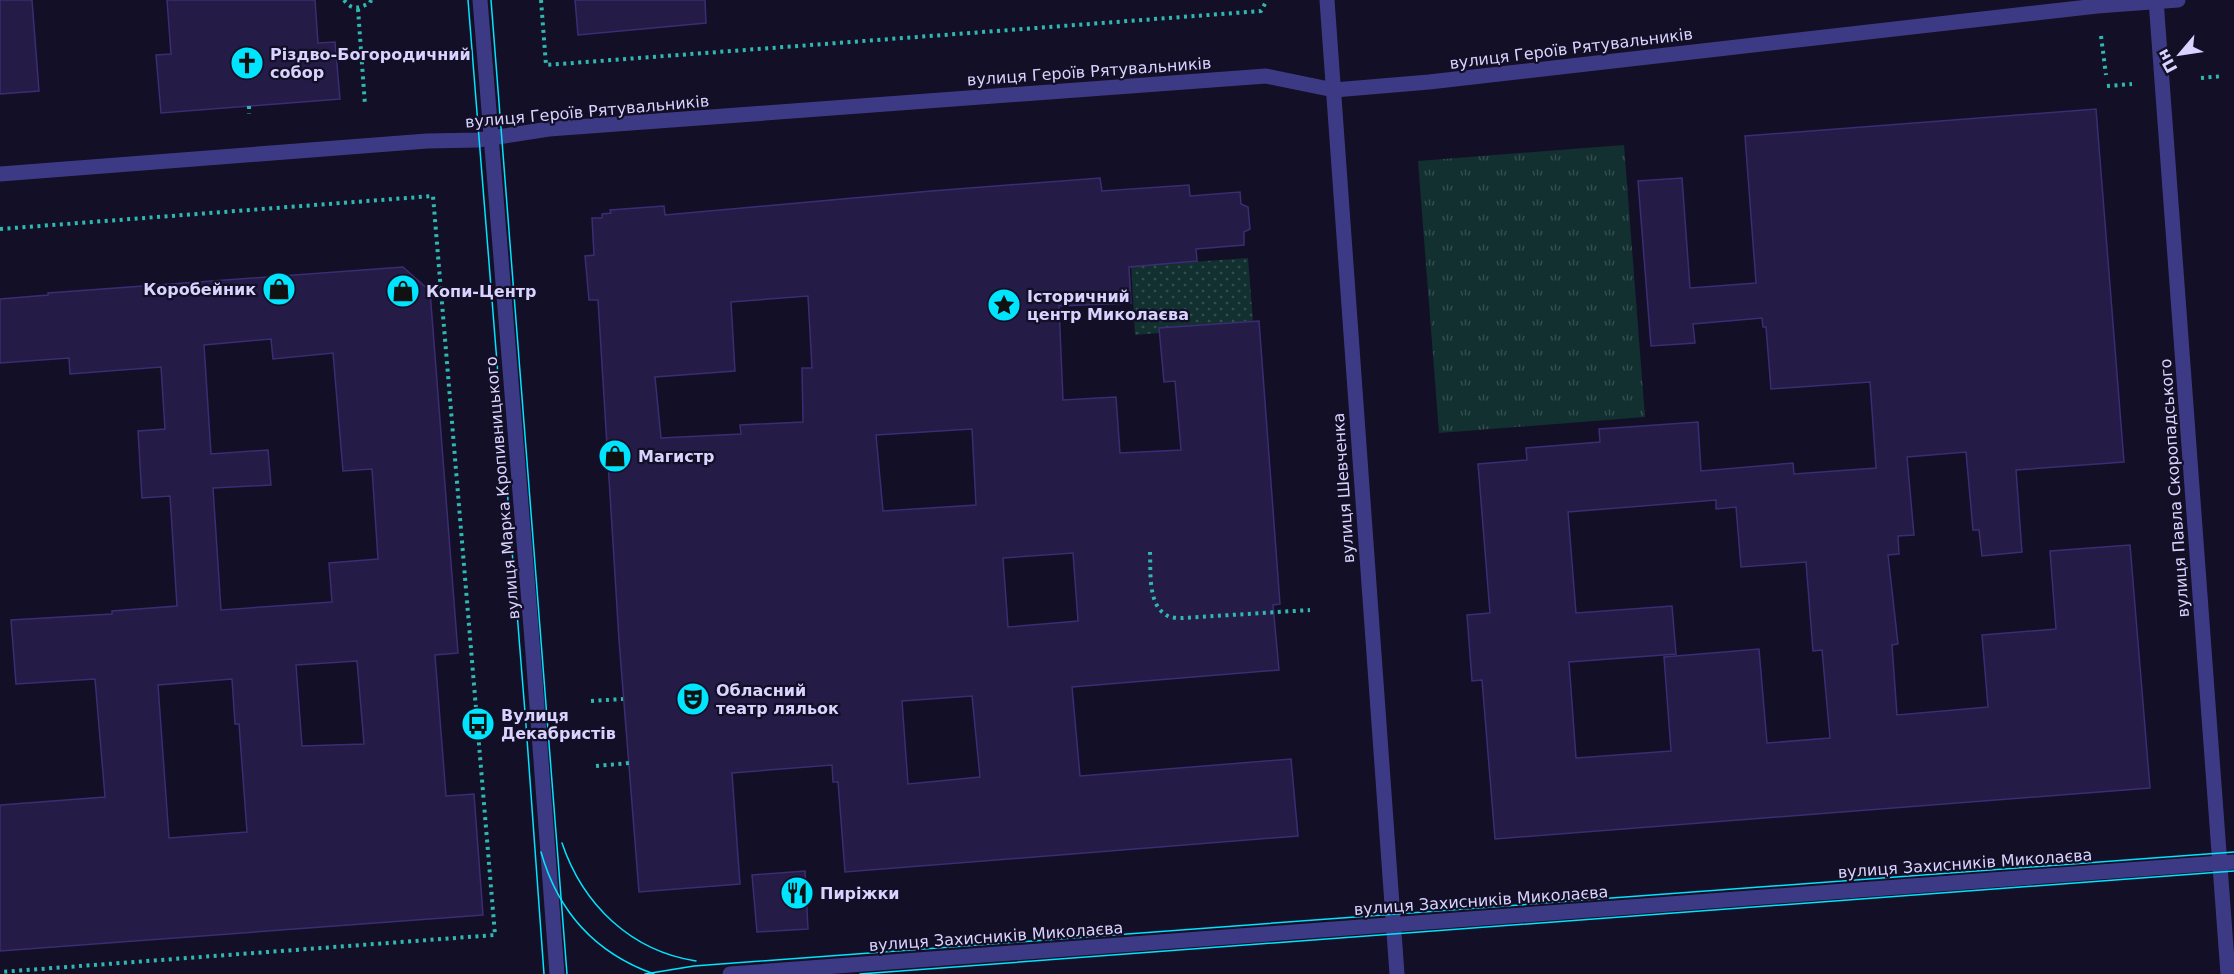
<svg xmlns="http://www.w3.org/2000/svg" width="2234" height="974" font-family="'DejaVu Sans',sans-serif">
<style>
.grass{fill:url(#grass-tufts)}
.garden{fill:url(#garden-dots)}
.building{fill:#241b47;stroke:#3b2d73;stroke-width:1.5;fill-rule:evenodd}
.lines{fill:none;stroke-linecap:round;stroke-linejoin:round}
.path{stroke:#2fb8b0;stroke-width:4;stroke-dasharray:3 4.5;stroke-linecap:butt}
.minor{stroke:#3d3a85;stroke-width:15}
.tram{stroke:#00e5ff;stroke-width:1.5}
.labels{text-anchor:middle;stroke-width:4.5;stroke-linejoin:round;paint-order:stroke}
.street-label{font-size:16px;fill:#d9d4ff;stroke:#130f26}
.poi-label{font-size:16px;font-weight:bold;fill:#d9d4ff;stroke:#130f26;text-anchor:start}
</style>
<defs>
<pattern id="grass-tufts" width="24" height="20" patternUnits="userSpaceOnUse" patternTransform="scale(1.5)"><rect width="24" height="20" fill="#12302f"/><path d="M3 7l-1-3M5 7V3M7 7l1-3M15 17l-1-3M17 17v-4M19 17l1-3" fill="none" stroke="#344d4e"/></pattern>
<pattern id="garden-dots" width="8" height="8" patternUnits="userSpaceOnUse" patternTransform="scale(1.5)"><rect width="8" height="8" fill="#12302f"/><path d="M2 2h.1M6 6h.1" fill="none" stroke="#344d4e" stroke-width="1.8" stroke-linecap="round"/></pattern>
</defs>
<rect width="100%" height="100%" fill="#130f26"/>
<polygon class="grass" points="1624,145 1645,417 1439,433 1418,161"/>
<polygon class="garden" points="1248,258 1253,321 1160,328 1160,333 1135,335 1131,263 1150,265"/>
<g class="building">
<polygon points="0,0 32,0 39,91 0,94"/>
<polygon points="167,0 315,0 318,43 335,42 340,99 161,113 156,55 171,54"/>
<polygon points="575,0 705,0 706,23 578,35"/>
<path d="M 2096,109 L 2124,462 L 2016,470 L 2022,552 L 1982,556 L 1979,530 L 1973,530 L 1966,452 L 1907,457 L 1914,535 L 1898,536 L 1899,554 L 1888,555 L 1898,644 L 1892,645 L 1897,715 L 1988,707 L 1982,635 L 2056,629 L 2050,551 L 2130,545 L 2150,788 L 1495,839 L 1482,680 L 1472,681 L 1467,615 L 1490,613 L 1478,464 L 1527,460 L 1526,448 L 1600,442 L 1599,429 L 1698,422 L 1701,471 L 1793,463 L 1794,474 L 1876,468 L 1870,382 L 1771,389 L 1766,327 L 1763,327 L 1762,318 L 1693,324 L 1695,343 L 1651,346 L 1638,181 L 1682,178 L 1690,288 L 1756,283 L 1745,136 ZM 1716,500 L 1716,509 L 1736,507 L 1741,567 L 1806,562 L 1813,651 L 1822,650 L 1830,738 L 1767,743 L 1759,649 L 1664,657 L 1671,751 L 1576,758 L 1569,662 L 1676,654 L 1672,606 L 1576,613 L 1568,512 Z"/>
<path d="M 1100,178 L 1102,191 L 1189,185 L 1190,196 L 1240,192 L 1241,204 L 1248,207 L 1250,229 L 1244,232 L 1244,245 L 1196,249 L 1197,261 L 1129,267 L 1131,303 L 1059,306 L 1063,400 L 1116,397 L 1120,453 L 1181,450 L 1175,381 L 1164,382 L 1159,328 L 1259,321 L 1280,604 L 1273,605 L 1279,670 L 1072,687 L 1080,776 L 1291,759 L 1298,836 L 845,872 L 838,782 L 833,782 L 832,765 L 732,773 L 740,884 L 639,892 L 619,640 L 598,300 L 589,300 L 585,256 L 594,255 L 592,218 L 602,218 L 602,214 L 611,213 L 610,210 L 664,206 L 665,215 L 931,191 ZM 808,296 L 812,368 L 802,368 L 803,422 L 740,425 L 741,434 L 661,438 L 655,377 L 735,371 L 731,302 ZM 972,429 L 976,505 L 883,511 L 876,435 ZM 1073,553 L 1078,621 L 1008,627 L 1003,558 ZM 972,696 L 980,777 L 908,784 L 902,701 Z"/>
<path d="M 403,267 L 430,291 L 458,653 L 435,655 L 446,796 L 474,794 L 483,915 L 0,951 L 0,805 L 105,797 L 95,679 L 16,684 L 11,620 L 112,614 L 112,611 L 177,606 L 170,496 L 142,498 L 138,431 L 165,429 L 161,367 L 70,374 L 69,358 L 0,363 L 0,299 L 48,295 L 48,293 ZM 271,339 L 273,359 L 333,353 L 343,471 L 372,469 L 378,559 L 329,563 L 332,602 L 221,610 L 213,488 L 271,485 L 268,450 L 211,454 L 204,345 ZM 357,661 L 364,744 L 302,746 L 296,665 ZM 232,679 L 235,724 L 239,724 L 247,832 L 169,838 L 158,685 Z"/>
<polygon points="805,871 808,929 757,932 752,875"/>
</g>
<g class="lines">
<g class="path">
<path d="M 344,0 C 352,11 359,8 370,3 L 371,0"/>
<polyline points="541,0 546,65 1261,11 1267,0"/>
<polyline points="358,9 365,105"/>
<polyline points="2101,36 2106,75"/>
<polyline points="2201,78 2223,76"/>
<polyline points="2107,86 2132,84"/>
<polyline points="249,106 249,114"/>
<polyline points="0,229 433,196 495,935 0,972"/>
<path d="M 1150,552 C 1151,571 1147,606 1168,616 C 1172,618 1178,618 1183,618 L 1310,610"/>
<polyline points="591,701 623,699"/>
<polyline points="596,766 629,763"/>
</g>
<g class="minor">
<polyline points="480,0 532,640 557,974"/>
<polyline points="1327,0 1397,974"/>
<polyline points="2156,0 2228,974"/>
<polyline points="0,174 427,141 478,140 549,129 1266,76 1334,90 1429,82 2097,6 2178,0"/>
<polyline points="730,974 2234,862"/>
</g>
<g class="tram">
<polyline points="468,0 526,725 544,974"/>
<polyline points="491,0 567,974"/>
<path d="M 562,843 C 583,905 631,951 696,961"/>
<path d="M 541,852 C 558,912 595,953 654,974"/>
<polyline points="645,974 694,966 2234,852"/>
<polyline points="860,974 2234,871"/>
</g>
</g>
<defs>
<symbol id="church-disc" viewBox="-11 -11 22 22"><circle r="9.5" fill="#00e5ff" stroke="#130f26"/><path d="M-1.2-6h2.4v3.5h3.3v2.4h-3.3V6h-2.4V-.1h-3.3v-2.4h3.3Z" fill="#111"/></symbol>
<symbol id="shop-disc" viewBox="-11 -11 22 22"><circle r="9.5" fill="#00e5ff" stroke="#130f26"/><path d="M-5-2.5h2.3a2.7 3.5 0 0 1 5.4 0H5L5.5 6h-11ZM-1.5-2.5h3a1.5 2.3 0 0 0-3 0Z" fill="#111"/></symbol>
<symbol id="sight-disc" viewBox="-11 -11 22 22"><circle r="9.5" fill="#00e5ff" stroke="#130f26"/><path d="M0-6L1.8-2.2L6-1.7L2.9 1.2L3.7 5.4L0 3.3L-3.7 5.4L-2.9 1.2L-6-1.7L-1.8-2.2Z" fill="#111"/></symbol>
<symbol id="theatre-disc" viewBox="-11 -11 22 22"><circle r="9.5" fill="#00e5ff" stroke="#130f26"/><path d="M-5-5.5Q0-4 5-5.5V0Q5 5 0 6Q-5 5-5 0ZM-3.3-2.5H-1v1.5H-3.3ZM1-2.5H3.3v1.5H1ZM-2.8 1Q0 5.5 2.8 1Z" fill="#111"/></symbol>
<symbol id="bus-disc" viewBox="-11 -11 22 22"><circle r="9.5" fill="#00e5ff" stroke="#130f26"/><path d="M-5-6H5V4H4V6H2V4H-2V6H-4V4H-5ZM-3.5-4V0h7V-4ZM-3.5 1.2v1.5H-2V1.2ZM2 1.2v1.5H3.5V1.2Z" fill="#111"/></symbol>
<symbol id="restaurant-disc" viewBox="-11 -11 22 22"><circle r="9.5" fill="#00e5ff" stroke="#130f26"/><path d="M-5-6h1v4h1v-4h1v4h1v-4h1v5L-1.5 .5V6h-2V.5L-5-1ZM5-6V6H3V1.5H1.5Q1.5-4 5-6Z" fill="#111"/></symbol>
</defs>
<g fill-rule="evenodd">
<use href="#church-disc" x="228" y="44" width="38" height="38"/>
<use href="#shop-disc" x="260" y="270" width="38" height="38"/>
<use href="#shop-disc" x="384" y="272" width="38" height="38"/>
<use href="#sight-disc" x="985" y="286" width="38" height="38"/>
<use href="#shop-disc" x="596" y="437" width="38" height="38"/>
<use href="#theatre-disc" x="674" y="680" width="38" height="38"/>
<use href="#bus-disc" x="459" y="705" width="38" height="38"/>
<use href="#restaurant-disc" x="778" y="874" width="38" height="38"/>
</g>
<g class="labels">
<g class="street-label">
<text transform="translate(1571 48) rotate(-7)" y="6">вулиця Героїв Рятувальників</text>
<text transform="translate(1089 71) rotate(-4)" y="6">вулиця Героїв Рятувальників</text>
<text transform="translate(587 111) rotate(-5)" y="6">вулиця Героїв Рятувальників</text>
<text transform="translate(502 488) rotate(-95)" y="6">вулиця Марка Кропивницького</text>
<text transform="translate(1343 488) rotate(-94)" y="6">вулиця Шевченка</text>
<text transform="translate(2174 488) rotate(-94)" y="6">вулиця Павла Скоропадського</text>
<text transform="translate(1965 863) rotate(-4)" y="6">вулиця Захисників Миколаєва</text>
<text transform="translate(1481 900) rotate(-4)" y="6">вулиця Захисників Миколаєва</text>
<text transform="translate(996 936) rotate(-4)" y="6">вулиця Захисників Миколаєва</text>
</g>
<g class="poi-label">
<text x="270" y="60">Різдво-Богородичний<tspan x="270" dy="18">собор</tspan></text>
<text x="256" y="295" text-anchor="end">Коробейник</text>
<text x="426" y="297">Копи-Центр</text>
<text x="1027" y="302">Історичний<tspan x="1027" dy="18">центр Миколаєва</tspan></text>
<text x="638" y="462">Магистр</text>
<text x="716" y="696">Обласний<tspan x="716" dy="18">театр ляльок</tspan></text>
<text x="501" y="721">Вулиця<tspan x="501" dy="18">Декабристів</tspan></text>
<text x="820" y="899">Пиріжки</text>
</g>
</g>
<g transform="translate(2180 54) rotate(241)" stroke="#130f26" stroke-width="4.5" paint-order="stroke">
<path d="M0-4.5L10 22L0 15L-10 22Z" fill="#d9d4ff"/>
<text y="-9" font-size="16" font-weight="bold" text-anchor="middle" fill="#d9d4ff">Пн</text>
</g>
</svg>
